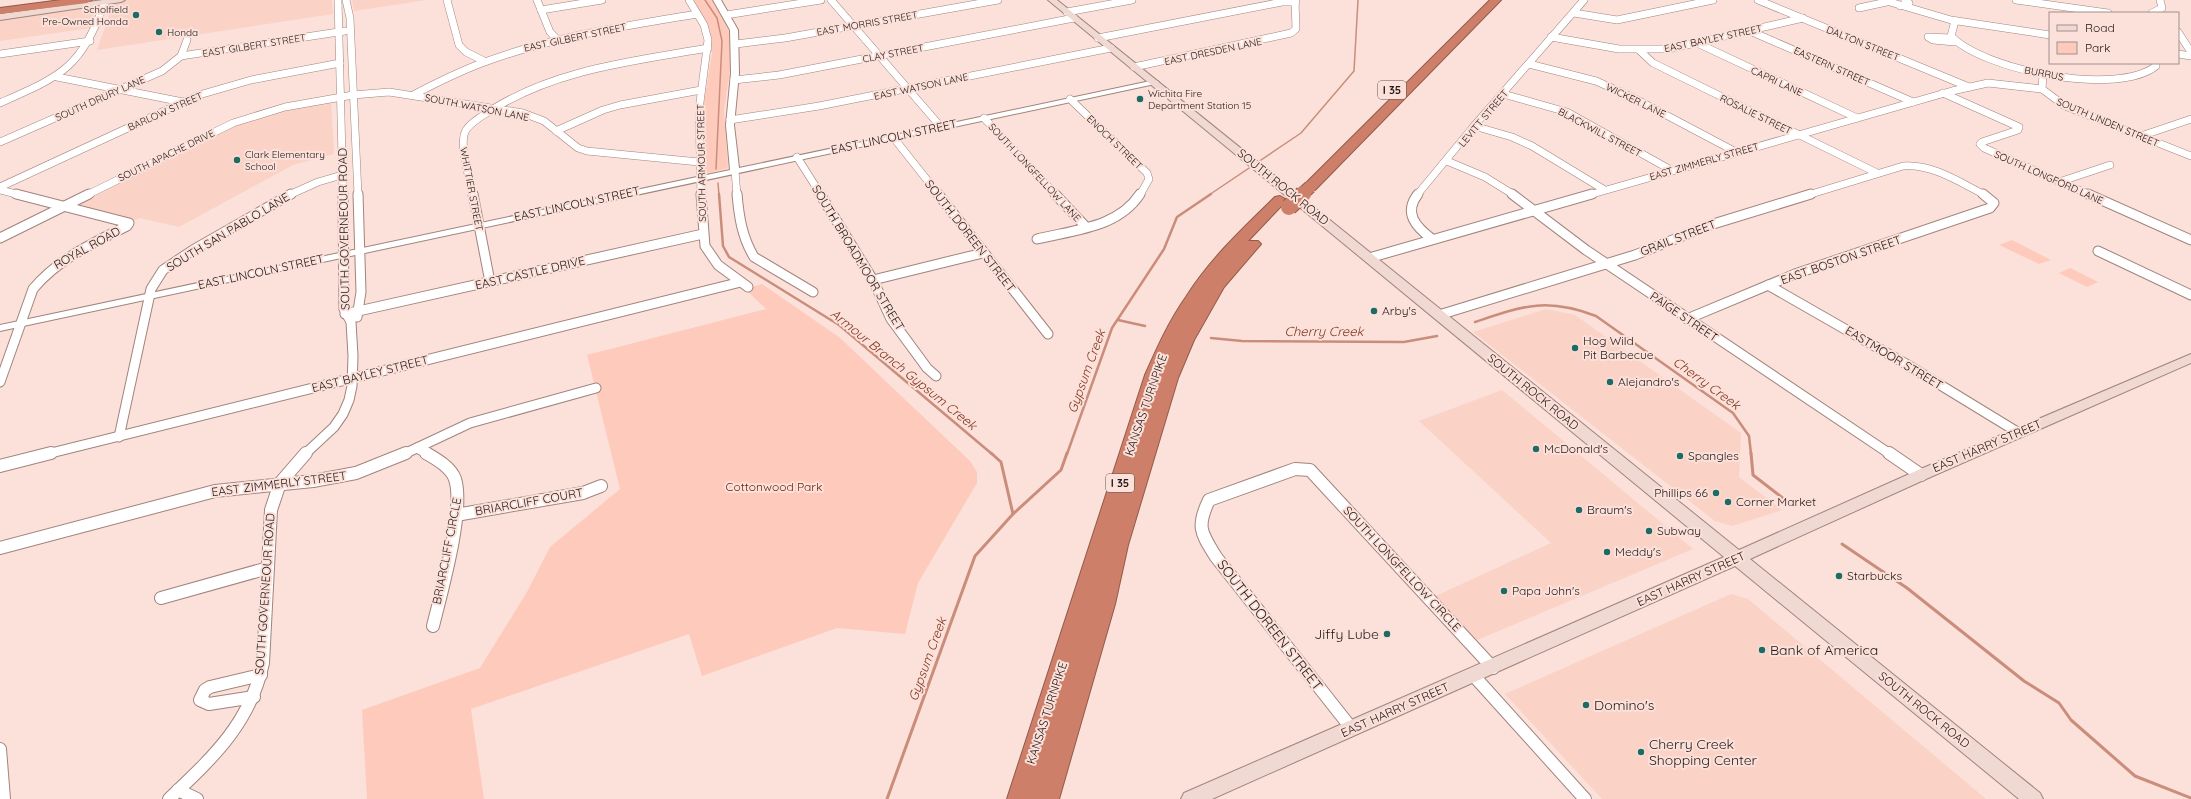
<svg xmlns="http://www.w3.org/2000/svg" width="2191" height="799" font-family="Quicksand,sans-serif">
<style>
.built{fill:#fad2c6}
.green{fill:#fecabb}
.lines{fill:none;stroke-linecap:round;stroke-linejoin:round}
.stream-far2{stroke:#cb8d7b;stroke-width:1.5}
.stream-far1{stroke:#cb8d7b;stroke-width:2.5}
.stream{stroke:#cb8d7b;stroke-width:3}
.minor-far2-casing{stroke:#a1847c;stroke-width:8}
.minor-far1-casing{stroke:#a1847c;stroke-width:11}
.minor-casing{stroke:#a1847c;stroke-width:14}
.tertiary-casing{stroke:#a1847c;stroke-width:2}
.secondary-casing{stroke:#a1847c;stroke-width:2}
.motorway-casing{stroke:#925b4b;stroke-width:2}
.minor-far2{stroke:#fff;stroke-width:7}
.minor-far1{stroke:#fff;stroke-width:9}
.minor{stroke:#fff;stroke-width:12}
.tertiary{fill:#fff;fill-rule:evenodd}
.secondary{fill:#f0d9d2;fill-rule:evenodd}
.motorway{fill:#ce7f69;fill-rule:evenodd}
.motorway-bridge-far1-casing{stroke:#925b4b;stroke-width:14;stroke-linecap:butt}
.motorway-bridge-casing{stroke:#925b4b;stroke-width:18;stroke-linecap:butt}
.motorway-bridge-far1{stroke:#ce7f69;stroke-width:12}
.motorway-bridge{stroke:#ce7f69;stroke-width:16}
.poi-dot{fill:#1f6a63;stroke:#fbe1da;stroke-width:1.5}
.labels{text-anchor:middle;stroke-width:4;stroke-linejoin:round;paint-order:stroke}
.far-poi-label{font-size:10px;fill:#221714;stroke:#fbe1da;text-anchor:start}
.far-street-label{font-size:10px;fill:#221714;stroke:#fbe1da}
.shield{fill:#fbe1da;stroke:#63544f;stroke-width:1}
.shield-label{font-size:11px;font-weight:bold;fill:#221714}
.street-label{font-size:12px;fill:#221714;stroke:#fbe1da}
.poi-label{font-size:12px;fill:#221714;stroke:#fbe1da;text-anchor:start}
.park-label{font-size:12px;fill:#671d05;stroke:#fbe1da}
.water-label{font-size:13px;font-style:italic;fill:#7f331d;stroke:#fbe1da}
.near-street-label{font-size:14px;fill:#221714;stroke:#fbe1da}
.near-poi-label{font-size:14px;fill:#221714;stroke:#fbe1da;text-anchor:start}
</style>
<rect width="100%" height="100%" fill="#fbe1da"/>
<g class="built">
<polygon points="129,0 332,0 333,14 97,50 114,2"/>
<polygon points="352,0 427,0 354,11"/>
<polygon points="95,5 91,28 0,41 0,18"/>
<polygon points="331,100 334,154 293,165 179,227 140,218 133,221 72,206 208,136 255,117"/>
<polygon points="1546,309 1575,315 1741,433 1739,477 1782,510 1732,526 1715,521 1473,332"/>
<polygon points="1502,390 1693,549 1470,643 1429,599 1551,543 1419,421"/>
<polygon points="1731,594 1748,599 1986,799 1602,799 1505,694"/>
</g>
<g class="green">
<path d="M 692,0 L 712,0 L 723,18 L 730,34 L 731,63 L 724,111 L 728,167 L 725,169 L 708,173 L 703,170 L 702,115 L 712,53 C 712,33 701,17 692,0 Z"/>
<polygon points="2012,240 2051,260 2039,264 1999,245"/>
<polygon points="2070,268 2098,282 2087,287 2059,273"/>
<polygon points="762,284 839,337 970,461 977,472 977,483 918,583 905,634 837,628 702,676 689,634 471,709 484,799 367,799 362,710 480,668 527,592 550,547 620,489 587,355 766,309 745,289"/>
</g>
<g class="lines">
<g class="stream-far2">
<polyline points="705,0 717,18 722,41 716,169"/>
<polyline points="718,183 719,195"/>
<polyline points="1209,195 1301,133 1354,71 1358,0"/>
</g>
<g class="stream-far1">
<polyline points="719,194 723,246 729,257 839,325 992,454"/>
<polyline points="1118,320 1145,326"/>
<path d="M 1475,322 C 1523,306 1546,297 1596,316 L 1733,413 L 1749,436 L 1751,454"/>
<polyline points="1211,338 1242,341 1404,342 1437,336"/>
<polyline points="1067,454 1112,328 1164,249 1177,217 1211,194"/>
</g>
<g class="stream">
<polyline points="991,453 1001,462 1013,514"/>
<polyline points="1751,453 1753,475 1793,506"/>
<polyline points="1842,544 1907,588 2024,681 2059,703 2071,720 2135,776 2191,798"/>
<polyline points="887,799 975,556 1013,514 1061,470 1067,453"/>
</g>
<defs>
<g id="minor-far2">
<polyline points="338,0 343,195"/>
<polyline points="346,0 350,18 358,195"/>
<polyline points="447,0 459,45 466,52 484,61"/>
<polyline points="537,0 550,32 557,39"/>
<polyline points="689,0 704,25 708,40 699,110 701,195"/>
<polyline points="831,0 941,127"/>
<polyline points="1758,0 1969,87"/>
<polyline points="1883,0 1951,20 2050,35"/>
<polyline points="2016,0 2108,13"/>
<polyline points="1900,6 1909,3 1905,0"/>
<polyline points="1859,8 1891,1"/>
<polyline points="541,10 602,0"/>
<polyline points="1067,12 1132,0"/>
<polyline points="1574,13 1617,20 1713,0"/>
<polyline points="2152,13 2162,8 2160,0"/>
<polyline points="726,15 821,0"/>
<path d="M 1955,21 L 1951,36 C 1983,70 2117,97 2156,66 L 2156,63"/>
<polyline points="1750,31 1913,102"/>
<polyline points="2178,32 2191,52"/>
<polyline points="1551,37 1619,49 1669,49 1803,18"/>
<polyline points="1098,38 1282,2 1296,2"/>
<polyline points="1951,38 1928,37 1933,40 1955,42"/>
<polyline points="1697,43 1857,118"/>
<polyline points="736,44 785,38 998,0"/>
<polyline points="1639,50 1653,63 1877,173"/>
<polyline points="0,54 90,41"/>
<polyline points="2178,54 2191,56"/>
<polyline points="181,56 345,31"/>
<polyline points="1529,64 1596,81 1634,98 1736,152"/>
<polyline points="1134,67 1291,33 1296,29 1295,0"/>
<polyline points="2043,74 2042,89 2065,106 2191,156"/>
<polyline points="57,77 183,102"/>
<polyline points="734,80 779,75 1074,18"/>
<polyline points="1943,93 2019,127 2018,130 1982,142 1980,144 1984,148 2090,195"/>
<polyline points="1503,94 1567,112 1671,170"/>
<path d="M 413,95 C 436,83 458,72 482,63 C 551,37 625,26 697,14"/>
<polyline points="1070,99 1147,173 1149,179 1140,195"/>
<path d="M 0,103 C 63,75 80,69 105,2"/>
<polyline points="984,118 1056,195"/>
<polyline points="730,120 819,106 1111,48"/>
<polyline points="1474,126 1512,137 1532,146 1603,189"/>
<polyline points="556,131 603,110 620,105 701,90"/>
<polyline points="2141,136 2191,119"/>
<polyline points="893,137 939,195"/>
<polyline points="0,142 162,71 181,56 187,40"/>
<polyline points="797,157 821,195"/>
<polyline points="1447,161 1485,177 1514,195"/>
<polyline points="735,171 737,195"/>
<polyline points="2059,182 2110,165"/>
<polyline points="0,187 199,95 251,80 340,63"/>
<polyline points="0,190 20,195"/>
<polyline points="87,195 233,123 285,107 353,95 389,92 523,113 544,121 578,148 587,151 699,162"/>
<polyline points="289,195 318,182 342,175"/>
<path d="M 473,195 C 470,180 458,143 466,130 C 472,121 482,116 490,111 C 555,69 634,61 708,48"/>
<polyline points="1417,195 1474,126 1584,0"/>
<polyline points="1589,195 1952,91 1988,83 2042,89"/>
<path d="M 1808,195 L 1903,166 C 1933,164 1959,182 1985,195"/>
</g>
<g id="minor-far1">
<polyline points="473,194 490,282"/>
<polyline points="701,194 705,246 718,265 748,287"/>
<path d="M 737,194 C 739,217 742,237 754,257 L 813,292"/>
<polyline points="820,194 873,280 891,319 927,368 936,376"/>
<polyline points="938,194 1048,334"/>
<polyline points="1055,194 1086,227"/>
<path d="M 1418,194 C 1403,213 1416,227 1432,239"/>
<polyline points="1512,194 1586,250 1890,454"/>
<polyline points="2088,194 2191,240"/>
<polyline points="0,238 89,194"/>
<path d="M 1037,239 C 1073,230 1118,228 1140,194"/>
<polyline points="2098,251 2191,295"/>
<polyline points="1369,258 1592,194"/>
<polyline points="873,280 983,253"/>
<polyline points="1768,285 1906,364 2019,433"/>
<polyline points="345,314 703,234"/>
<polyline points="1439,315 1635,255 1710,225 1811,194"/>
<polyline points="357,317 361,292 358,194"/>
<polyline points="1687,319 1795,274 1990,208 1994,203 1983,194"/>
<path d="M 0,382 L 33,289 C 58,259 93,243 127,226 L 129,223 L 16,194"/>
<polyline points="119,437 151,289 163,270 193,250 291,194"/>
<polyline points="417,448 428,454"/>
<polyline points="47,454 741,282"/>
<polyline points="305,454 334,427 343,414 349,400 352,386 353,356 351,322 344,309 343,194"/>
<polyline points="404,454 470,423 596,388"/>
</g>
<g id="minor">
<path d="M 426,453 C 436,459 451,467 455,479 C 465,510 441,593 433,626"/>
<polyline points="1889,453 1921,475"/>
<polyline points="0,466 51,453"/>
<polyline points="456,515 583,493 601,486"/>
<polyline points="0,548 215,491 313,481 356,473 406,453"/>
<polyline points="161,598 268,568"/>
<polyline points="1474,676 1585,799"/>
<polyline points="254,697 209,704 200,700 205,690 210,687 261,675"/>
<path d="M 1352,729 L 1216,557 C 1201,533 1196,527 1209,500 L 1295,469 L 1310,470 L 1493,668"/>
<polyline points="0,749 4,799"/>
<polyline points="178,790 197,799"/>
<path d="M 169,799 C 212,758 250,724 263,663 L 271,510 L 280,483 L 306,453"/>
</g>
<polygon id="tertiary" points="713,0 721,0 738,30 739,73 734,125 739,168 1155,80 1159,82 1155,84 0,331 0,325 730,170 726,125 731,73 730,30"/>
<g id="secondary">
<polygon points="103,0 125,0 121,2 0,20 0,14"/>
<polygon points="1048,0 1057,0 1739,550 1916,471 2191,354 2191,363 1926,479 1750,559 2040,793 2043,799 2019,799 1735,566 1212,799 1181,799 1184,793 1724,557"/>
</g>
<g id="motorway">
<polygon points="61,0 92,0 87,3 0,14 0,8"/>
<polygon points="1490,0 1501,0 1315,190 1305,190 1303,187 1305,184"/>
<path d="M 1280,196 L 1287,200 L 1248,241 L 1258,241 L 1261,244 L 1224,287 L 1194,340 L 1178,378 L 1128,545 L 1115,604 L 1059,799 L 1033,799 L 1096,593 L 1033,799 L 1007,799 L 1145,375 C 1157,348 1169,321 1186,297 C 1210,259 1243,228 1275,197 Z"/>
</g>
</defs>
<use href="#minor-far2" class="minor-far2-casing"/>
<use href="#minor-far1" class="minor-far1-casing"/>
<use href="#minor" class="minor-casing"/>
<use href="#tertiary" class="tertiary-casing"/>
<use href="#secondary" class="secondary-casing"/>
<use href="#motorway" class="motorway-casing"/>
<use href="#minor-far2" class="minor-far2"/>
<use href="#minor-far1" class="minor-far1"/>
<use href="#minor" class="minor"/>
<use href="#tertiary" class="tertiary"/>
<use href="#secondary" class="secondary"/>
<use href="#motorway" class="motorway"/>
<defs>
<polyline id="motorway-bridge-far1" points="1301,195 1310,187"/>
<polyline id="motorway-bridge" points="1289,207 1303,194"/>
</defs>
<use href="#motorway-bridge-far1" class="motorway-bridge-far1-casing"/>
<use href="#motorway-bridge" class="motorway-bridge-casing"/>
<use href="#motorway-bridge-far1" class="motorway-bridge-far1"/>
<use href="#motorway-bridge" class="motorway-bridge"/>
</g>
<g class="poi-dot">
<circle cx="136" cy="15" r="4"/>
<circle cx="159" cy="32" r="4"/>
<circle cx="1140" cy="99" r="4"/>
<circle cx="237" cy="160" r="4"/>
<circle cx="1374" cy="311" r="4"/>
<circle cx="1575" cy="348" r="4"/>
<circle cx="1610" cy="382" r="4"/>
<circle cx="1536" cy="449" r="4"/>
<circle cx="1680" cy="456" r="4"/>
<circle cx="1716" cy="493" r="4"/>
<circle cx="1728" cy="502" r="4"/>
<circle cx="1579" cy="510" r="4"/>
<circle cx="1649" cy="531" r="4"/>
<circle cx="1607" cy="552" r="4"/>
<circle cx="1839" cy="576" r="4"/>
<circle cx="1504" cy="591" r="4"/>
<circle cx="1387" cy="634" r="4"/>
<circle cx="1762" cy="650" r="4"/>
<circle cx="1586" cy="705" r="4"/>
<circle cx="1641" cy="752" r="4"/>
</g>
<g class="labels">
<g class="far-poi-label">
<text x="128" y="13" text-anchor="end">Scholfield<tspan x="128" dy="12">Pre-Owned Honda</tspan></text>
<text x="167" y="36">Honda</text>
<text x="1148" y="97">Wichita Fire<tspan x="1148" dy="12">Department Station 15</tspan></text>
<text x="245" y="158">Clark Elementary<tspan x="245" dy="12">School</tspan></text>
</g>
<g class="far-street-label">
<text transform="translate(867 23) rotate(-10)" y="4">EAST MORRIS STREET</text>
<text transform="translate(575 37) rotate(-12)" y="4">EAST GILBERT STREET</text>
<text transform="translate(1713 38) rotate(-12)" y="4">EAST BAYLEY STREET</text>
<text transform="translate(1863 43) rotate(22)" y="4">DALTON STREET</text>
<text transform="translate(254 45) rotate(-9)" y="4">EAST GILBERT STREET</text>
<text transform="translate(1213 51) rotate(-12)" y="4">EAST DRESDEN LANE</text>
<text transform="translate(893 53) rotate(-11)" y="4">CLAY STREET</text>
<text transform="translate(1832 66) rotate(24)" y="4">EASTERN STREET</text>
<text transform="translate(2044 73) rotate(11)" y="4">BURRUS</text>
<text transform="translate(1777 81) rotate(25)" y="4">CAPRI LANE</text>
<text transform="translate(921 86) rotate(-12)" y="4">EAST WATSON LANE</text>
<text transform="translate(100 98) rotate(-24)" y="4">SOUTH DRURY LANE</text>
<text transform="translate(1636 100) rotate(26)" y="4">WICKER LANE</text>
<text transform="translate(477 107) rotate(11)" y="4">SOUTH WATSON LANE</text>
<text transform="translate(165 111) rotate(-24)" y="4">BARLOW STREET</text>
<text transform="translate(1756 114) rotate(26)" y="4">ROSALIE STREET</text>
<text transform="translate(1483 118) rotate(-50)" y="4">LEVITT STREET</text>
<text transform="translate(2108 122) rotate(23)" y="4">SOUTH LINDEN STREET</text>
<text transform="translate(1600 132) rotate(28)" y="4">BLACKWILL STREET</text>
<text transform="translate(1115 142) rotate(44)" y="4">ENOCH STREET</text>
<text transform="translate(166 155) rotate(-26)" y="4">SOUTH APACHE DRIVE</text>
<text transform="translate(1704 161) rotate(-16)" y="4">EAST ZIMMERLY STREET</text>
<text transform="translate(701 163) rotate(-91)" y="4">SOUTH ARMOUR STREET</text>
<text transform="translate(1035 172) rotate(47)" y="4">SOUTH LONGFELLOW LANE</text>
<text transform="translate(2049 177) rotate(24)" y="4">SOUTH LONGFORD LANE</text>
<text transform="translate(472 189) rotate(79)" y="4">WHITTIER STREET</text>
</g>
<g class="shield">
<rect x="1378" y="81" width="28" height="18" rx="3"/>
<rect x="1106" y="474" width="28" height="18" rx="3"/>
</g>
<g class="shield-label">
<text x="1392" y="94">I 35</text>
<text x="1120" y="487">I 35</text>
</g>
<g class="street-label">
<text transform="translate(894 137) rotate(-12)" y="4">EAST LINCOLN STREET</text>
<text transform="translate(1283 187) rotate(39)" y="4">SOUTH ROCK ROAD</text>
<text transform="translate(577 204) rotate(-12)" y="4">EAST LINCOLN STREET</text>
<text transform="translate(344 229) rotate(-91)" y="4">SOUTH GOVERNEOUR ROAD</text>
<text transform="translate(228 232) rotate(-31)" y="4">SOUTH SAN PABLO LANE</text>
<text transform="translate(970 236) rotate(52)" y="4">SOUTH DOREEN STREET</text>
<text transform="translate(1678 238) rotate(-21)" y="4">GRAIL STREET</text>
<text transform="translate(87 248) rotate(-29)" y="4">ROYAL ROAD</text>
<text transform="translate(858 258) rotate(59)" y="4">SOUTH BROADMOOR STREET</text>
<text transform="translate(1841 260) rotate(-19)" y="4">EAST BOSTON STREET</text>
<text transform="translate(261 272) rotate(-12)" y="4">EAST LINCOLN STREET</text>
<text transform="translate(530 273) rotate(-13)" y="4">EAST CASTLE DRIVE</text>
<text transform="translate(1684 317) rotate(34)" y="4">PAIGE STREET</text>
<text transform="translate(1894 358) rotate(31)" y="4">EASTMOOR STREET</text>
<text transform="translate(370 374) rotate(-14)" y="4">EAST BAYLEY STREET</text>
<text transform="translate(1533 392) rotate(39)" y="4">SOUTH ROCK ROAD</text>
<text transform="translate(1146 405) rotate(-71)" y="4">KANSAS TURNPIKE</text>
<text transform="translate(1987 446) rotate(-23)" y="4">EAST HARRY STREET</text>
<text transform="translate(279 484) rotate(-7)" y="4">EAST ZIMMERLY STREET</text>
<text transform="translate(529 502) rotate(-10)" y="4">BRIARCLIFF COURT</text>
<text transform="translate(447 551) rotate(-79)" y="4">BRIARCLIFF CIRCLE</text>
<text transform="translate(1402 569) rotate(47)" y="4">SOUTH LONGFELLOW CIRCLE</text>
<text transform="translate(1691 579) rotate(-24)" y="4">EAST HARRY STREET</text>
<text transform="translate(265 594) rotate(-86)" y="4">SOUTH GOVERNEOUR ROAD</text>
<text transform="translate(1395 710) rotate(-24)" y="4">EAST HARRY STREET</text>
<text transform="translate(1924 710) rotate(39)" y="4">SOUTH ROCK ROAD</text>
<text transform="translate(1047 713) rotate(-72)" y="4">KANSAS TURNPIKE</text>
</g>
<g class="poi-label">
<text x="1382" y="315">Arby's</text>
<text x="1583" y="345">Hog Wild<tspan x="1583" dy="14">Pit Barbecue</tspan></text>
<text x="1618" y="386">Alejandro's</text>
<text x="1544" y="453">McDonald's</text>
<text x="1688" y="460">Spangles</text>
<text x="1708" y="497" text-anchor="end">Phillips 66</text>
<text x="1736" y="506">Corner Market</text>
<text x="1587" y="514">Braum's</text>
<text x="1657" y="535">Subway</text>
<text x="1615" y="556">Meddy's</text>
<text x="1847" y="580">Starbucks</text>
<text x="1512" y="595">Papa John's</text>
</g>
<g class="park-label">
<text x="774" y="491">Cottonwood Park</text>
</g>
<g class="water-label">
<text x="1324" y="336">Cherry Creek</text>
<text transform="translate(904 369) rotate(39)" y="5">Armour Branch Gypsum Creek</text>
<text transform="translate(1086 371) rotate(-70)" y="5">Gypsum Creek</text>
<text transform="translate(1707 383) rotate(36)" y="5">Cherry Creek</text>
<text transform="translate(927 659) rotate(-70)" y="5">Gypsum Creek</text>
</g>
<g class="near-street-label">
<text transform="translate(1270 625) rotate(52)" y="5">SOUTH DOREEN STREET</text>
</g>
<g class="near-poi-label">
<text x="1379" y="639" text-anchor="end">Jiffy Lube</text>
<text x="1770" y="655">Bank of America</text>
<text x="1594" y="710">Domino's</text>
<text x="1649" y="749">Cherry Creek<tspan x="1649" dy="16">Shopping Center</tspan></text>
</g>
</g>
<rect x="2049" y="12" width="130" height="52" fill="#fbe1da" stroke="#a4908b"/>
<rect x="2057" y="25" width="20" height="6" fill="#f0d9d2" stroke="#a4908b"/>
<text x="2085" y="32" font-size="12" fill="#221714">Road</text>
<rect x="2057" y="42" width="20" height="12" fill="#fecabb" stroke="#a4908b"/>
<text x="2085" y="52" font-size="12" fill="#221714">Park</text>
</svg>
